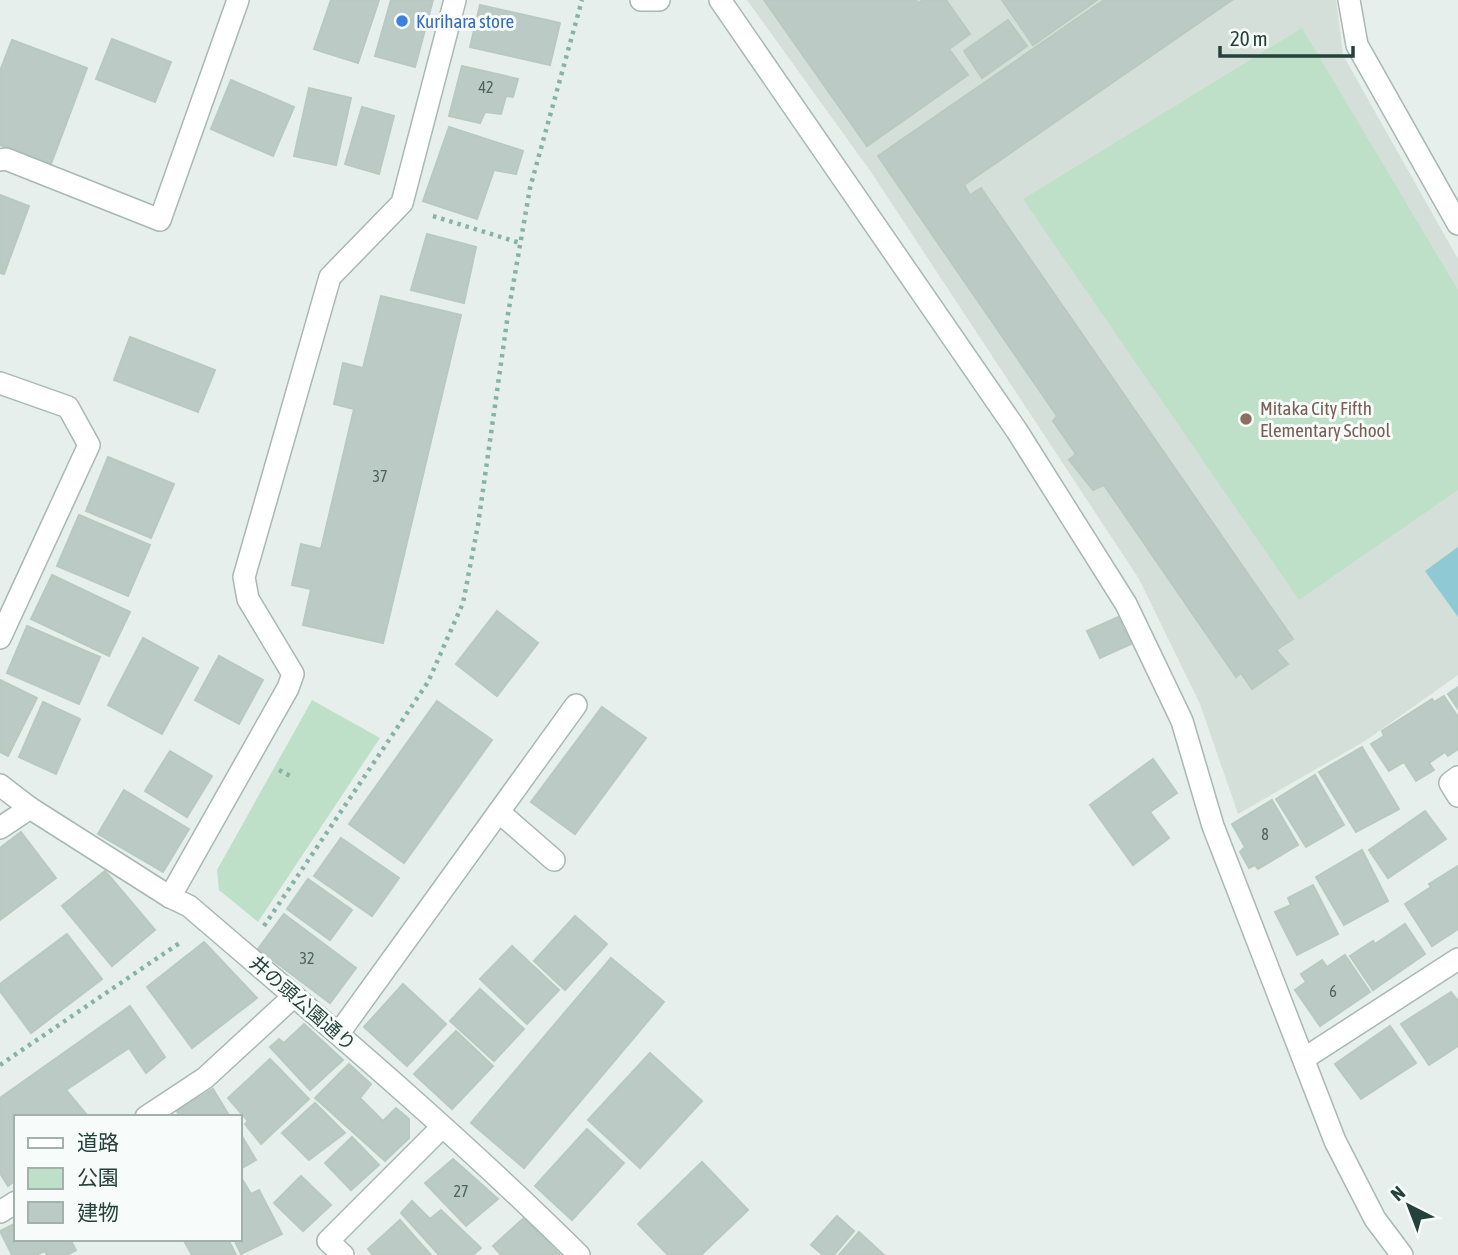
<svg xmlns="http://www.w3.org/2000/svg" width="1458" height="1255" font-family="'Asap Condensed','Noto Sans JP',sans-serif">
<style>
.built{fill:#d4dfda}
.green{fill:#bfe0c8}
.water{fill:#8ec9d4}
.building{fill:#bbcac4;stroke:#b8c9c2;stroke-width:2}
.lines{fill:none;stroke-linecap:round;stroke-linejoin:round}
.minor-casing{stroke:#a8b8b2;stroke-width:24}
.path{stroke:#86b3a5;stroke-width:4.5;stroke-dasharray:3.5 5;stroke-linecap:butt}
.minor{stroke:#fff;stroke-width:21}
.shop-dot{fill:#3f7fe0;stroke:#f7fbf9;stroke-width:2.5}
.education-dot{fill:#8d6e63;stroke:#f7fbf9;stroke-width:2.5}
.labels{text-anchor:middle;stroke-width:6;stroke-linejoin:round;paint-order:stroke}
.number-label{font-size:16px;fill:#4a645c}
.shop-label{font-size:19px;fill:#366cbe;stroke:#f7fbf9;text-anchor:start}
.education-label{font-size:19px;fill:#785e54;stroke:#f7fbf9;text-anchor:start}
.street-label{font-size:19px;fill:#24423a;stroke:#f7fbf9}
</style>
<rect width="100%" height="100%" fill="#e6efeb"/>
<polygon class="built" points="747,0 1336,0 1343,55 1458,259 1458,675 1365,741 1238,814 1200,704 1139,579 871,172"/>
<g class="green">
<polygon points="1302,28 1458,290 1458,490 1299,600 1023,199"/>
<polygon points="312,700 380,738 258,922 219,890 217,870"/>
</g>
<polygon class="water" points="1458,547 1458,617 1425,571"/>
<g class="building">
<polygon points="331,0 379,0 358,63 314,49"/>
<polygon points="391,0 433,0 415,67 375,56"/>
<polygon points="764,0 916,0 918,3 923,0 946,0 970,34 949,49 968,75 867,146"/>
<polygon points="1002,0 1097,0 1033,45"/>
<polygon points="1104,0 1232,0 964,185 970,195 981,188 1293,639 1276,650 1288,664 1252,689 1241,673 1236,677 1104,485 1093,490 1069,460 1076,454 1053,421 1057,416 878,156"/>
<polygon points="480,5 560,23 550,65 470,47"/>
<polygon points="1008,20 1027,46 982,78 964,51"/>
<polygon points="112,39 171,62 155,102 96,79"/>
<polygon points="12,40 87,68 51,164 0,145 0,71"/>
<polygon points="462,66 518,79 513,97 506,96 501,114 485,112 480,123 449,116"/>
<polygon points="231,80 294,107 273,156 211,129"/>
<polygon points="309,88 351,98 336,165 294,156"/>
<polygon points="362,107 394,116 379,174 345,164"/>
<polygon points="449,127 523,151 516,174 494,170 477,219 423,201"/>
<polygon points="0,195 29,206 4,274 0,273"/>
<polygon points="427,234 476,247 464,303 411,290"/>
<polygon points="381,296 461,315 383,643 303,625 311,589 292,585 301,544 321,549 354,409 334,404 343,363 363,368"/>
<polygon points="130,337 215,370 198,412 114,380"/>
<polygon points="108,457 174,484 151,538 86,511"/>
<polygon points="79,515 150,545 128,596 57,566"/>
<polygon points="52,575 130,612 109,656 31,619"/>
<polygon points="497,611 538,643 497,696 456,664"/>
<polygon points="1118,617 1131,644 1100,658 1087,631"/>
<polygon points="27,626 100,657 79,704 7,673"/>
<polygon points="143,638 198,668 162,734 108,705"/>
<polygon points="219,656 263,680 239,724 195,700"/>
<polygon points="0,680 37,698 8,756 0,752"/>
<polygon points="1458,687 1458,709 1448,694"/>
<polygon points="1444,696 1458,717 1458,749 1448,756 1445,752 1429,763 1434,770 1416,781 1404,762 1389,771 1371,744 1384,736 1382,731 1432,699 1434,702"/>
<polygon points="437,701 492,740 404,863 349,824"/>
<polygon points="43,702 80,719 56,774 19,757"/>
<polygon points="602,707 646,738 575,834 531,802"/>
<polygon points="1362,747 1399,809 1356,832 1319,772"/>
<polygon points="170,751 212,776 187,817 145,791"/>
<polygon points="1153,759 1177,793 1150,812 1169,838 1133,865 1090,805"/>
<polygon points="1315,775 1344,825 1306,847 1276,799"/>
<polygon points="124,790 189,829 163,872 98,834"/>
<polygon points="1272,800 1298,845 1258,869 1255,865 1249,868 1240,852 1245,847 1232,824"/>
<polygon points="1425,811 1446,839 1388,878 1369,850"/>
<polygon points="21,832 56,878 0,920 0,848"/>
<polygon points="341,838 399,878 372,916 314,876"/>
<polygon points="1362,850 1388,901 1344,925 1316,877"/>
<polygon points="1458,866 1458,929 1432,946 1405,904 1431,887 1429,884"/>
<polygon points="105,871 155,930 112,966 62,906"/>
<polygon points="308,879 352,910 330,940 287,909"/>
<polygon points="1313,885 1338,934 1297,955 1275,912 1291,905 1288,898"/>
<polygon points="284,914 356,968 330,1003 258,949"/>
<polygon points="575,916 607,944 565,990 534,961"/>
<polygon points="1405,924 1425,954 1373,990 1350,956 1373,941 1375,944"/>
<polygon points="67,934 102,979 31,1033 0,991 0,984"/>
<polygon points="204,942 257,998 192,1048 147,987"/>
<polygon points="512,946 559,990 527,1024 480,979"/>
<polygon points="1345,955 1370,992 1320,1026 1295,990 1306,982 1301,974 1322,960 1327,967"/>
<polygon points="611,958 664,1002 524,1168 471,1123"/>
<polygon points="403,984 446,1024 407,1066 364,1027"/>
<polygon points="480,989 524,1029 494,1061 450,1021"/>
<polygon points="1451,992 1458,1001 1458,1046 1429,1065 1401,1024"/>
<polygon points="130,1006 165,1057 146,1073 129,1048 66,1090 87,1115 84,1117 16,1117 16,1180 8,1186 0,1173 0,1098"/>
<polygon points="304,1024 343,1060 310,1090 270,1047 279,1039 284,1043"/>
<polygon points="1390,1026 1416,1063 1361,1099 1335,1064"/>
<polygon points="456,1031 493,1066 452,1109 414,1074"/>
<polygon points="650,1053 702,1101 640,1168 588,1120"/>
<polygon points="270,1059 309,1099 261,1144 245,1124 248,1121 228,1098"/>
<polygon points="349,1064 371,1084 360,1098 383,1121 396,1108 409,1119 409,1138 385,1161 315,1098"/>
<polygon points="213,1089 230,1117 180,1117 177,1111"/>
<polygon points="315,1103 345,1133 309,1160 282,1133"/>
<polygon points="587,1129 624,1163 572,1220 535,1186"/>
<polygon points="240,1133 256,1160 240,1169"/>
<polygon points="352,1137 379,1165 351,1190 325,1163"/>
<polygon points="453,1159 498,1199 466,1226 425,1183"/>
<polygon points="702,1162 748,1210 701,1255 668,1255 638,1224"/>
<polygon points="301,1176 331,1205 303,1231 274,1203"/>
<polygon points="242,1179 251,1194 259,1190 282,1234 241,1254 234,1239 240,1239 240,1180"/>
<polygon points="412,1201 430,1219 441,1210 481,1248 473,1255 439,1255 401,1213"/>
<polygon points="837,1216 854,1231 834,1255 823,1255 811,1245"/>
<polygon points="524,1218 560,1255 501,1255 493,1246"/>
<polygon points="400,1220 431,1255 373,1255 368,1249"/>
<polygon points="16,1223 16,1239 70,1239 76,1250 67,1255 47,1255 45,1251 36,1255 12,1255 0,1231"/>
<polygon points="859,1232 884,1255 839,1255"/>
<polygon points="183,1239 228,1239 236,1255 192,1255"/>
</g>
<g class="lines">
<defs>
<g id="minor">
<polyline points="641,0 659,0"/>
<polyline points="720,0 1017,431 1126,604 1182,721 1213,826 1335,1141 1375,1219 1402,1255"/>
<polyline points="1349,0 1357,45 1458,224"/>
<polyline points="0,160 6,159 160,220 238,0"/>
<polyline points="0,383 68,407 89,445 0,638"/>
<polyline points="1458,777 1450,783 1458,796"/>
<path d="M 0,785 L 30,808 L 170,897 L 189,906 C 322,1020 455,1132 579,1255"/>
<polyline points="499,812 554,860"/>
<polyline points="0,828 30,808"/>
<polyline points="170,897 288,688 293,674 248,599 244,577 330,277 402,203 455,0"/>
<polyline points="339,1033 576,705"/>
<polyline points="1305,1058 1458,959"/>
<polyline points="146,1117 205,1078 294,996"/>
<polyline points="0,1212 16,1202"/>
<polyline points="343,1255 328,1241 442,1127"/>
</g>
</defs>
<use href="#minor" class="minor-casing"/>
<g class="path">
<polyline points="433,216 520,243"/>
<polyline points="279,770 290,776"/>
<polyline points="264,926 428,682 463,603 478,525 508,314 530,188 582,0"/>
<polyline points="0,1065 181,942"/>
</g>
<use href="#minor" class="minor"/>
</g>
<circle class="shop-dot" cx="402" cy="21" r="7"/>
<circle class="education-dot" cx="1246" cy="419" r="7"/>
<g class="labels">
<g class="number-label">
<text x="486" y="93">42</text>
<text x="380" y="482">37</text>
<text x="1265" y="840">8</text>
<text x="307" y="964">32</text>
<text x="1333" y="997">6</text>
<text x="461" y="1197">27</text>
</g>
<g class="shop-label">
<text x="416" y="28">Kurihara store</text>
</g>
<g class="education-label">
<text x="1260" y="415">Mitaka City Fifth<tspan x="1260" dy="22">Elementary School</tspan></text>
</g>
<g class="street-label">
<text transform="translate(303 1003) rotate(41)" y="7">井の頭公園通り</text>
</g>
</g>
<rect x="14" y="1115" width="228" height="126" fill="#f7fbf9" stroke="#a3b1ad" stroke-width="2"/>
<rect x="28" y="1138" width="35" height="10" fill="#ffffff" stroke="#a3b1ad" stroke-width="2"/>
<text x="77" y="1150" font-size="21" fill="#24423a">道路</text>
<rect x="28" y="1168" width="35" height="21" fill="#bfe0c8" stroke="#a3b1ad" stroke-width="2"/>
<text x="77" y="1185" font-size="21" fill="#24423a">公園</text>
<rect x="28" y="1202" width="35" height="21" fill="#bbcac4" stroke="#a3b1ad" stroke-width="2"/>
<text x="77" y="1220" font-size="21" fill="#24423a">建物</text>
<g transform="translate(1409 1206) rotate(318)" stroke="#f7fbf9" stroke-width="5" paint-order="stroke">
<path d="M0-5L12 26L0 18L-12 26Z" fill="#24423a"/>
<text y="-10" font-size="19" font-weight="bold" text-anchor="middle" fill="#24423a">N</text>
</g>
<path d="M1220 46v10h133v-10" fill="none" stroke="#24423a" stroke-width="3.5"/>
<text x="1230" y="46" font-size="21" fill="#24423a" stroke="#f7fbf9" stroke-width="5" paint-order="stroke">20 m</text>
</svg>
